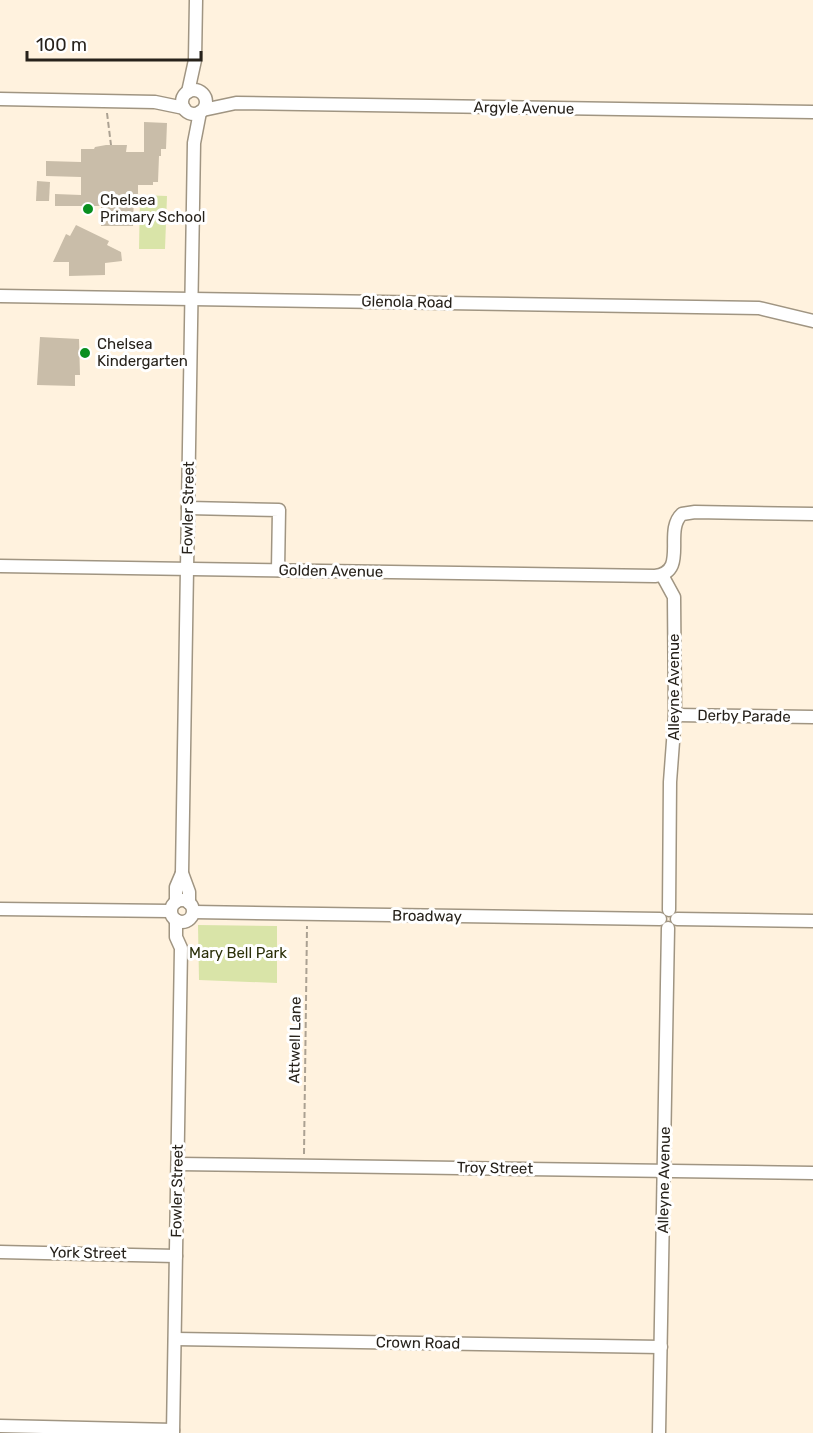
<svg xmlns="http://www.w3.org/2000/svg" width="813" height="1433" font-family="Rubik,sans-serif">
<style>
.green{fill:#d9e4a8}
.building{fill:#c9bda9}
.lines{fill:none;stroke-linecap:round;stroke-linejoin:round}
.minor-casing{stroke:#a09582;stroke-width:15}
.path{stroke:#aba192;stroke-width:2;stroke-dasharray:6 3;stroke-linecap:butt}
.minor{stroke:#fff;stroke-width:12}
.poi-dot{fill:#098f1f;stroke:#fff;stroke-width:2}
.labels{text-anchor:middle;stroke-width:6;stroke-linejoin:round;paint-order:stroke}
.street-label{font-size:15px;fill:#27221b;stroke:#fff}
.poi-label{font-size:15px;fill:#27221b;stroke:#fff;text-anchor:start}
.park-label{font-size:15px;fill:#2b3009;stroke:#fff}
</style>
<rect width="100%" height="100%" fill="#fff2de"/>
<g class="green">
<polygon points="140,195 167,196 165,249 139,249"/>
<polygon points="198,925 277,926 277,983 199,980"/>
</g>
<g class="building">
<polygon points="144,122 167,123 166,149 161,149 161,156 159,156 158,182 153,182 153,185 138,185 138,194 134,194 133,226 101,226 101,206 55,206 55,194 81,195 81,177 46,176 46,161 81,162 81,149 94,149 95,147 106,145 127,145 126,152 144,152"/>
<polygon points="37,181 50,182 49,201 36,201"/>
<polygon points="76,225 109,241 107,245 121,252 122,261 105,263 105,275 69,276 69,262 53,262 66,234 70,236"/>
<polygon points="40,337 79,339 80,375 75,375 75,386 37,385"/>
</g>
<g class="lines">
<defs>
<g id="minor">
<circle cx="194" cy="102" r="12"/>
<polyline points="188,92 195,60 196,0"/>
<polyline points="0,99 155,102 184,108"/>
<polyline points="203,110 236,103 813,112"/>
<polyline points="0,296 759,308 813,321"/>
<polyline points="188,508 279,510 278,570"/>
<path d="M 0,566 L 655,576 C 689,572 663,531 682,514 L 695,512 L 813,514"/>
<polyline points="662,575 674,597 675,715 670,782 669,910"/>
<polyline points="675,715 813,717"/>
<circle cx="182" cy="911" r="11"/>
<polyline points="176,902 176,887 182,873"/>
<polyline points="189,903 189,892 182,873 194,143 200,112"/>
<polyline points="0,909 169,911"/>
<polyline points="194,912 660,919"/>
<polyline points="677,919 813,921"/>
<polyline points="178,1164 813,1173"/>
<polyline points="0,1252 176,1256"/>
<polyline points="175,1339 661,1347"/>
<polyline points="0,1426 173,1430"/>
<polyline points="173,1433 181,948 176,937 176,920"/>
<polyline points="659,1433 668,928"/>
</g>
</defs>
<use href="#minor" class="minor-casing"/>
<g class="path">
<polyline points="107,113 111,145"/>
<polyline points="304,1154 307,926"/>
</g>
<use href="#minor" class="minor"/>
</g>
<g class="poi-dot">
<circle cx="88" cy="209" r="6"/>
<circle cx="85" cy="353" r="6"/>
</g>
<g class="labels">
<g class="street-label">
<text transform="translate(524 108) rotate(1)" y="5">Argyle Avenue</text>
<text transform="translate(407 302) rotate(1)" y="5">Glenola Road</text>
<text transform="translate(188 508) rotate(-89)" y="5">Fowler Street</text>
<text transform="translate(331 571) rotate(1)" y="5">Golden Avenue</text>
<text transform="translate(674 687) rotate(-90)" y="5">Alleyne Avenue</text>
<text transform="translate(744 716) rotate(1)" y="5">Derby Parade</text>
<text transform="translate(427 916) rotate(1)" y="5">Broadway</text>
<text transform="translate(295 1040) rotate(-89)" y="5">Attwell Lane</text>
<text transform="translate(495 1168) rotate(1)" y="5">Troy Street</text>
<text transform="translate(664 1180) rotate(-89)" y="5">Alleyne Avenue</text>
<text transform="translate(177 1191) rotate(-89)" y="5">Fowler Street</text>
<text transform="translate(88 1253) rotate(1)" y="5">York Street</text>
<text transform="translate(418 1343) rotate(1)" y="5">Crown Road</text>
</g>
<g class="poi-label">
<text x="100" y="205">Chelsea<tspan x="100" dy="17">Primary School</tspan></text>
<text x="97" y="349">Chelsea<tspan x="97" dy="17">Kindergarten</tspan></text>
</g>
<g class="park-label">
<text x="238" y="958">Mary Bell Park</text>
</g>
</g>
<path d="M27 51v9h174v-9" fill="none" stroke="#27221b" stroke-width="3"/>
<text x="36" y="51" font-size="18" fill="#27221b" stroke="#ffffff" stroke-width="4.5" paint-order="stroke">100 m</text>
</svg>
